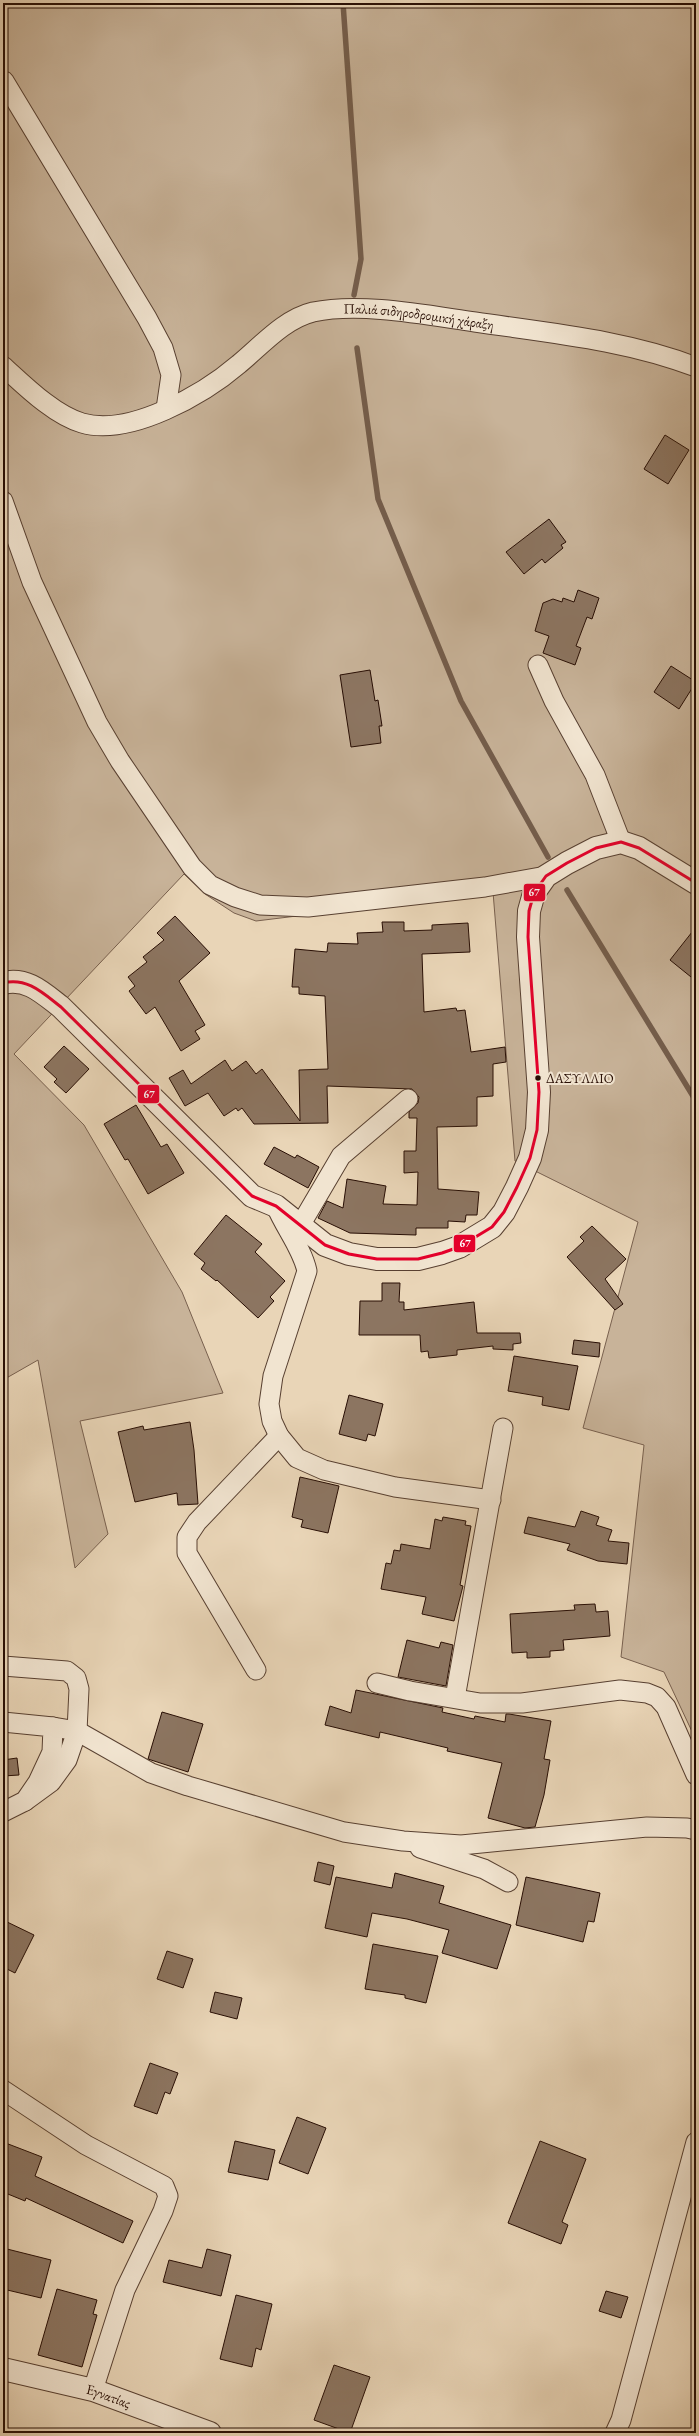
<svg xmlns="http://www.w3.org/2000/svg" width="699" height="2436" font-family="'EB Garamond',serif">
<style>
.green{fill:#c8b399;stroke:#78604e}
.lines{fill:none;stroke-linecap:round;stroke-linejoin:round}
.stream{stroke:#745d4b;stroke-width:5.5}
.building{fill:#8c7561;stroke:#280e04}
.minor-casing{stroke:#584031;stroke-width:21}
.tertiary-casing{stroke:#584031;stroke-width:24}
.minor{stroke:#f1e4d0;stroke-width:19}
.tertiary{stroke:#f1e4d0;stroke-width:22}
.bus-1-casing{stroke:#f1e4d0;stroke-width:6}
.bus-1{stroke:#e4002b;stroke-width:3}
.bus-dot{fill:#280e04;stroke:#f1e4d0;stroke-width:1.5}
.labels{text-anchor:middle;stroke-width:4;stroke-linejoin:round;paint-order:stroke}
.bus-label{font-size:13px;fill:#280e04;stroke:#f1e4d0;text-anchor:start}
.street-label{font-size:14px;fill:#280e04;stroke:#f1e4d0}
.line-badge{stroke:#f1e4d0;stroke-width:1.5}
.badge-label{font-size:11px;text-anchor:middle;font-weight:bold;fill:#fff}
</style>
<rect width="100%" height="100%" fill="#e9d5b7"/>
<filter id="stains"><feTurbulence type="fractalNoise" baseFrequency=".005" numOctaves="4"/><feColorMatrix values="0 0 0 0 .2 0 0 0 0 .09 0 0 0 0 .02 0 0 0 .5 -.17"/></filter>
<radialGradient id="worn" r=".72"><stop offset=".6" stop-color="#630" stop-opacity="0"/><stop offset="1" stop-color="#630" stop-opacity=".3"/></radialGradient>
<polygon class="green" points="3,3 696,3 696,1740 664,1672 621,1657 644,1445 583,1428 638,1222 515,1161 493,892 256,921 234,913 205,894 184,874 14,1054 84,1125 182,1292 223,1393 80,1421 108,1534 75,1568 38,1360 3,1380"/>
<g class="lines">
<g class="stream">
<polyline points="343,3 361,259 354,295"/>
<polyline points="357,348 378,499 461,701 548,857"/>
<polyline points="567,890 696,1101"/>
</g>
</g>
<g class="building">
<polygon points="665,435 689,450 668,484 644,469"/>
<polygon points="549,519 566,542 561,545 563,548 545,563 542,559 524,574 506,552"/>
<polygon points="578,590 599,598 592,619 587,617 576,646 581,648 575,665 543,653 549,636 535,631 543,603 553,599 562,602 563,598 574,602"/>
<polygon points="671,666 696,682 679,709 654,692"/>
<polygon points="370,670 375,701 378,700 382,726 379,726 381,743 351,747 340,675"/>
<polygon points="175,916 210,953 179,981 205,1025 195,1031 200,1039 181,1051 155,1007 146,1014 129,991 135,986 128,977 147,962 143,957 164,940 157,933"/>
<polygon points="382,922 404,922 404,931 432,930 432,925 468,923 470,952 422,954 424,1012 456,1008 457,1011 465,1010 471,1052 505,1047 506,1062 493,1064 493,1096 477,1097 477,1126 437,1127 438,1189 479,1192 477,1215 466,1215 465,1222 448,1221 448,1228 416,1228 416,1235 350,1233 318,1218 327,1201 343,1208 347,1179 386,1186 383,1204 417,1205 418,1172 404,1173 404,1151 416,1151 417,1118 409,1118 409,1112 418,1103 419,1097 412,1089 327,1086 328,1123 254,1124 242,1108 238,1111 236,1108 224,1116 208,1093 185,1106 169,1078 183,1070 191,1084 225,1060 232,1071 246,1061 256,1074 262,1069 300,1121 299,1070 328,1069 325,996 299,994 299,987 292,987 295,949 327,952 328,943 358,944 357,933 383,932"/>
<polygon points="696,927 696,981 670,960"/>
<polygon points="64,1046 89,1069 66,1093 54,1082 57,1079 44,1067"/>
<polygon points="136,1105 161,1147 167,1144 184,1173 148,1194 128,1159 125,1160 104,1124"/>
<polygon points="274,1147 295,1158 297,1155 319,1167 308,1188 264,1164"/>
<polygon points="226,1215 262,1244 255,1252 285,1281 270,1297 274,1301 258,1318 217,1280 216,1281 201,1269 205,1263 194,1254"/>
<polygon points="592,1226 626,1259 605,1279 623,1304 615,1310 567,1257 584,1241 580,1237"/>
<polygon points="382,1283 400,1283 399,1302 404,1302 404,1310 474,1302 477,1333 520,1333 521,1343 513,1344 513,1350 493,1349 493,1346 457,1350 457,1355 429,1358 428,1351 421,1352 420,1335 359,1335 360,1301 382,1301"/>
<polygon points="574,1340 600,1343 599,1357 572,1354"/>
<polygon points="514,1356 578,1366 569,1410 542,1405 543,1397 508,1391"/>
<polygon points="349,1395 383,1404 375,1436 368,1434 366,1441 339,1434"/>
<polygon points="190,1422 194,1450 198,1504 178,1505 177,1493 135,1502 118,1432 143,1426 144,1430"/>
<polygon points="300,1477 339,1486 328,1533 301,1527 303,1520 292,1517"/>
<polygon points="581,1511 599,1517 596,1525 612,1530 608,1541 629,1543 627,1564 598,1561 567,1550 570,1544 524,1533 528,1517 575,1527"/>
<polygon points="443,1517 466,1521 465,1525 471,1526 460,1585 463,1586 454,1621 422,1614 426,1597 381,1589 386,1563 391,1564 394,1550 400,1551 401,1544 430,1549 435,1519 442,1521"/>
<polygon points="595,1604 596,1612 608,1611 610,1636 563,1640 564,1650 550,1651 550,1657 527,1658 527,1652 512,1653 510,1614 575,1610 574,1605"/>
<polygon points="407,1640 439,1648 441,1642 453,1645 446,1686 398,1677"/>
<polygon points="356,1690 443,1708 442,1712 474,1719 475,1716 505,1722 506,1714 509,1714 551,1721 544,1759 550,1760 544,1795 535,1827 525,1828 488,1818 502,1763 447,1751 448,1748 380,1732 379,1738 325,1725 330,1706 351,1713"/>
<polygon points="162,1712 203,1724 188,1772 148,1759"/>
<polygon points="17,1758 19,1775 3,1776 3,1760"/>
<polygon points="318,1862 334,1866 330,1885 314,1881"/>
<polygon points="395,1873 444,1886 439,1903 511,1925 497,1969 442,1953 449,1930 407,1919 372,1913 367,1937 325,1928 336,1877 392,1888"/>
<polygon points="526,1877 600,1893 594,1922 588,1921 583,1942 516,1925"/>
<polygon points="3,1920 34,1935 15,1973 3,1967"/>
<polygon points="373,1944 438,1956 426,2003 405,1998 405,1995 365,1989"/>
<polygon points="167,1951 193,1959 183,1988 157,1979"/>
<polygon points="215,1992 242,1998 237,2019 210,2012"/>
<polygon points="150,2063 178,2073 170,2094 165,2092 157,2114 134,2106"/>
<polygon points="297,2117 326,2128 308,2174 279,2163"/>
<polygon points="235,2141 275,2150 268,2180 228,2172"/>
<polygon points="540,2141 586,2159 562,2222 568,2225 561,2244 508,2223"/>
<polygon points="3,2142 42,2157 35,2176 133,2221 123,2243 26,2198 25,2201 3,2192"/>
<polygon points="3,2248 51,2260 41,2298 3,2289"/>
<polygon points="207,2249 231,2255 221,2296 163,2282 169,2260 202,2268"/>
<polygon points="57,2289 97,2300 93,2314 97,2315 82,2367 38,2355"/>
<polygon points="606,2291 628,2297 621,2318 599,2311"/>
<polygon points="236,2295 272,2304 261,2350 256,2348 252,2367 220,2359"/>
<polygon points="334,2365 370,2377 350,2433 314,2420"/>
</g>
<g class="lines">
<defs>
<g id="minor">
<polyline points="4,81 147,318 163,348 171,375 166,409"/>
<path id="s1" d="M 3,366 C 24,385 54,415 82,423 C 130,437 204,394 239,364 C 261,346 284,319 313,312 C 361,302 426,315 475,322 C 549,333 626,340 696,367"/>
<polyline points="3,501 32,582 97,722 120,761 192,867 210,885 235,897 260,905 308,907 485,887 546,876"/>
<polyline points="538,665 554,701 595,775 621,842"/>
<path d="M 276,1206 C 285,1228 302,1248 307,1271 L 273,1376 L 269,1404 L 272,1421 L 279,1436 L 297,1458 L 324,1470 L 395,1487 L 491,1500"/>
<polyline points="301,1224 341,1156 408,1099"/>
<polyline points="3,1666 67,1671 76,1678 79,1689 77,1731 67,1760 51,1782 25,1801"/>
<polyline points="256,1670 187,1553 187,1537 197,1522 279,1436"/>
<polyline points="377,1683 410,1691 480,1703 522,1703 620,1690 647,1693 657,1697 666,1707 696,1775"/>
<polyline points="455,1698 503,1428"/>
<polyline points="3,1722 53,1727 52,1752 38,1782 25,1801 3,1812"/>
<polyline points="53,1727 77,1731 151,1773 188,1786 344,1832 403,1841 461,1845 647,1827 687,1828 696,1830"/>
<polyline points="420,1848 484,1869 508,1882"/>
<polyline points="3,2090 86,2145 164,2186 168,2196 163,2211 125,2290 93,2390"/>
<polyline points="615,2433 621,2420 696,2142"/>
</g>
<g id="tertiary">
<path d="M 3,983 C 27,977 43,993 61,1007 L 252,1196 L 276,1206 L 325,1245 L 349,1254 L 377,1259 L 418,1259 L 442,1253 L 459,1247 L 492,1227 L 504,1212 L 517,1187 L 530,1158 L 537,1130 L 539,1092 L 528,937 L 529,911 L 534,893 L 546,876 L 567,863 L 596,848 L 621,842 L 639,848 L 696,883"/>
<path id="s2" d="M 3,2369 L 93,2390 L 210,2433"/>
</g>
</defs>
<use href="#minor" class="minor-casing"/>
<use href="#tertiary" class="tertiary-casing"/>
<use href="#minor" class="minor"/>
<use href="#tertiary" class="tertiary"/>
<defs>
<path id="bus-1" d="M 3,983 C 27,977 43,993 61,1007 L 252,1196 L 276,1206 L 325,1245 L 349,1254 L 377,1259 L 418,1259 L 442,1253 L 459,1247 L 492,1227 L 504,1212 L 517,1187 L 530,1158 L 537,1130 L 539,1092 L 528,937 L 529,911 L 534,893 L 546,876 L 567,863 L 596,848 L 621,842 L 639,848 L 696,883"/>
</defs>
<use href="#bus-1" class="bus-1-casing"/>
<use href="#bus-1" class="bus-1"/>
</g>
<circle class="bus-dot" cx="538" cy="1078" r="3.5"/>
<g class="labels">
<g class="bus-label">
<text x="546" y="1083">ΔΑΣΥΛΛΙΟ</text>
</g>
<g class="street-label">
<text dy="5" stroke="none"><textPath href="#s1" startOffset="469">Παλιά σιδηροδρομική χάραξη</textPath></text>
<text dy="5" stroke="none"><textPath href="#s2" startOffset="109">Εγνατίας</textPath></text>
</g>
</g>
<g class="line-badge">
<rect x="523" y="883" width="23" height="19" rx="4" fill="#e4002b"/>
<rect x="137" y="1084" width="23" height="20" rx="4" fill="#e4002b"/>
<rect x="453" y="1234" width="23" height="19" rx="4" fill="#e4002b"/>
</g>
<g class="badge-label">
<text x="534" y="896">67</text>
<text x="149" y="1098">67</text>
<text x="465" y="1247">67</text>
</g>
<rect width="699" height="2436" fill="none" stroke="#e9d5b7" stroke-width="16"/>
<rect x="4" y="4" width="691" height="2428" fill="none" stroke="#280e04" stroke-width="2"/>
<rect x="8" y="8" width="683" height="2420" fill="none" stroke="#280e04"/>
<rect width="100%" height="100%" filter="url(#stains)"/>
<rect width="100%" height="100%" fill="url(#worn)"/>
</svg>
